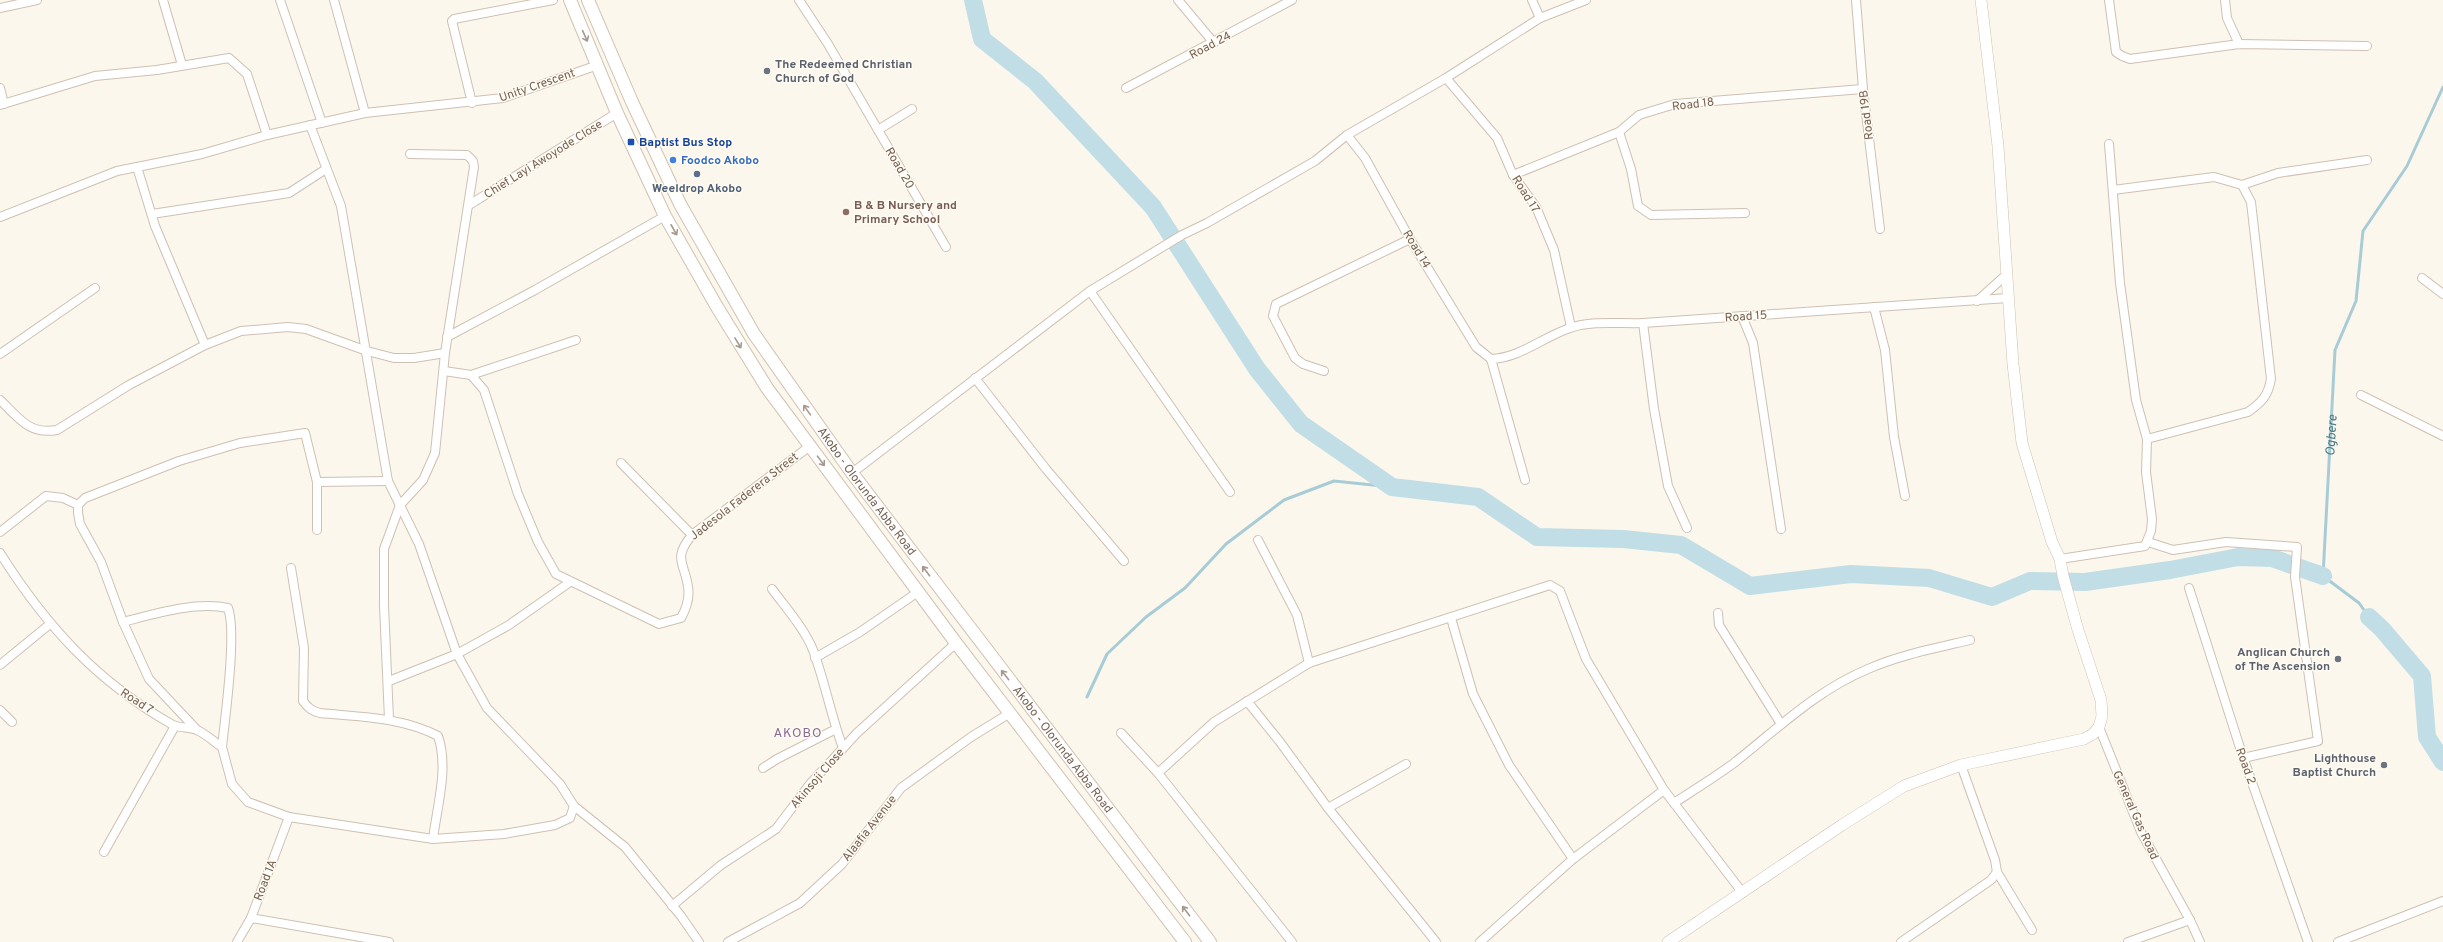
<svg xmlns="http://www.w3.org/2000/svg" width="2443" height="942" font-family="Overpass,sans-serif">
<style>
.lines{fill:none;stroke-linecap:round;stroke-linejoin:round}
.stream{stroke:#a8ccd6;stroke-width:3}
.river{stroke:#c1dde5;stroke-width:18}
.minor-casing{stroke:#cec0b2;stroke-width:10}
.tertiary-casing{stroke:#cec0b2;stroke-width:12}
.secondary-casing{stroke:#d1c1b0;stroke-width:14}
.minor{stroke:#fff;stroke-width:8}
.tertiary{stroke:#fff;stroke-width:11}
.secondary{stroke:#fff;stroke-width:12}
.oneway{stroke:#a7988d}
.worship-dot{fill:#6b7280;stroke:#fefbf3;stroke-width:1.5}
.transit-dot{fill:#1a4fb4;stroke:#fefbf3;stroke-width:1.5}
.shop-dot{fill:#3f7fe0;stroke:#fefbf3;stroke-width:1.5}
.service-dot{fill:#5c6f8a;stroke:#fefbf3;stroke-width:1.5}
.education-dot{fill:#8d6e63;stroke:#fefbf3;stroke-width:1.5}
.labels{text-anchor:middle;stroke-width:3;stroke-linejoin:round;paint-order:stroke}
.street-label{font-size:12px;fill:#776050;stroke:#fefbf3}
.worship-label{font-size:12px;font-weight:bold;fill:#5b616d;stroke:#fefbf3;text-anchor:end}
.transit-label{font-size:12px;font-weight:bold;fill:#164399;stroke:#fefbf3;text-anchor:start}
.shop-label{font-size:12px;font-weight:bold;fill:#366cbe;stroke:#fefbf3;text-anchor:start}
.service-label{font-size:12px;font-weight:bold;fill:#4e5e75;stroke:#fefbf3}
.education-label{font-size:12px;font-weight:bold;fill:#785e54;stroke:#fefbf3;text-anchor:start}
.water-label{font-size:13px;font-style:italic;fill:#4a7a88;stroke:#fefbf3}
.neighbourhood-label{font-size:13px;letter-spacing:1px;fill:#876892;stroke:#fefbf3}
</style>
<rect width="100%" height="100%" fill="#fcf7ed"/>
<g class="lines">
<g class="stream">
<path id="s1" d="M 2369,617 L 2359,603 L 2323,576 L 2335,350 L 2356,301 L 2363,231 L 2407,166 L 2443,87"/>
<polyline points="1087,697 1107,654 1146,617 1185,588 1226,544 1284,500 1334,481 1392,487"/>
</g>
<g class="river">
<polyline points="973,0 982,39 1035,81 1153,207 1257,369 1301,424 1392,487 1478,497 1537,537 1623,539 1681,545 1750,586 1851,574 1929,578 1992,597 2030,581 2085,582 2170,570 2238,557 2272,558 2323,576"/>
<polyline points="2369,617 2382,629 2422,676 2427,737 2443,762"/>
</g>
<defs>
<g id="minor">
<polyline points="163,0 182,65"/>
<polyline points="280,0 322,123"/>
<polyline points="334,0 365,113"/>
<polyline points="799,0 828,44 946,247"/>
<polyline points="1178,0 1214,43"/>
<polyline points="1532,0 1540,18"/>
<polyline points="1856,0 1863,89 1880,229"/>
<polyline points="2109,0 2116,52 2122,56 2130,59 2239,44 2367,46"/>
<polyline points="2225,0 2227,18 2239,44"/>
<polyline points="0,8 37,0"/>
<polyline points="1446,78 1497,138 1513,175 1536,207 1554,250 1571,327"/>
<polyline points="0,88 4,104"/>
<polyline points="1126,88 1292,0"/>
<polyline points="472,103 452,21 454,19 553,0"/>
<polyline points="0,105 95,76 157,70 229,58 247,74 267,135"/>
<polyline points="310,125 341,206 388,481 419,544 457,654 487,708 560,784 574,806 625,847 681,916 699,942"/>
<polyline points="878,130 912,109"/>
<polyline points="1619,132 1631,169 1638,206 1651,215 1745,213"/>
<polyline points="1347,135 1365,158 1410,239 1476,347 1491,359"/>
<polyline points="137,167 155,226 205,345"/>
<polyline points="1513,175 1619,132 1639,115 1675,104 1863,89"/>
<polyline points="2113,190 2214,177 2242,185 2278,173 2367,160"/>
<polyline points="469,205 617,113"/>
<polyline points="152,214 289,193 326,169"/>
<polyline points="0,217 117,171 202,154 267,135 365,113 503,98 598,65"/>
<polyline points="2422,278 2443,294"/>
<polyline points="1090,291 1230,492"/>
<polyline points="1977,301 2006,275"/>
<polyline points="1874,307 1885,350 1894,437 1905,496"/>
<polyline points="1742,316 1753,343 1781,529"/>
<polyline points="1643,323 1654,409 1668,486 1687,528"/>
<polyline points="447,337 535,290 665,216"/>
<polyline points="0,354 95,288"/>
<path d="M 1491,359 C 1520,358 1543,337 1570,328 C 1592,320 1621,324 1643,323 L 2008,298"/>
<polyline points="1491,359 1525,480"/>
<path d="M 444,371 L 471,375 L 484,390 L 518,494 L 538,542 L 556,574 L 659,624 L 681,618 C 686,609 690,598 688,587 C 685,563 672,559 692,535 L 810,446"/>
<polyline points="1324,371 1303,364 1295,358 1273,316 1276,304 1410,239"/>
<polyline points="471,375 576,340"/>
<polyline points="975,378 1046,469 1124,561"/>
<polyline points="2361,395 2443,436"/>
<path d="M 0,400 C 19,418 29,435 57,430 L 129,385 L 205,345 L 241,331 L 288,327 L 306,329 L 367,351 L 394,358 L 414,358 L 445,353"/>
<path d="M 2147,439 L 2248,412 C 2262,402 2268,396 2271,379 L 2251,202 L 2242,185"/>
<polyline points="621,463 692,535"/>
<polyline points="852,473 1090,291 1182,235 1207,223 1315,161 1347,135 1446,78 1540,18 1586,0"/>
<polyline points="317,482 388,481"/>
<polyline points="0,532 46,496 63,498 78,505"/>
<polyline points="1258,540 1297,615 1309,663"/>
<polyline points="2148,542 2173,550 2226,542 2297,547 2295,577 2318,741 2243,758"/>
<path d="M 0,553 C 46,626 97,682 173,725 C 180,728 190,727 197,730 C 206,734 214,742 222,747 L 232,784 L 248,802 L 289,817 L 433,839 L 504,834 L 555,825 L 570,818 L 574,806"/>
<polyline points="2060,559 2145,546 2151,531 2152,519 2146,472 2147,439 2136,400 2120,283 2109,144"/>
<path d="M 291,568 L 304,648 L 303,701 C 308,708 312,711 320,713 C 360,717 402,717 438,736 C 449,768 437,806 433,839"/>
<polyline points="2189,588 2242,754 2308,942"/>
<path d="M 772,589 C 786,608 804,628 813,650 C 825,682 831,716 843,748"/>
<polyline points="1718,613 1719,625 1781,724"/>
<polyline points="1451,618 1473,694 1509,765 1573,859"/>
<path d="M 123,622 C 154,614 196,601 228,608 C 237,632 225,718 222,747"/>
<polyline points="815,658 860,632 918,592"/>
<polyline points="0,665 50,624"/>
<polyline points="389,681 457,654 509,625 570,582"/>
<polyline points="1247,701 1280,742 1328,808 1436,942"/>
<polyline points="0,710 12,722"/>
<polyline points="389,719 384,606 384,549 400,505 423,480 435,453 445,353 474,167 473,161 467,155 410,154"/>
<polyline points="2099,727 2141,832 2190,920 2200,942"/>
<polyline points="197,730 149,679 123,622 101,562 80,524 78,513 78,505 85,498 179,461 240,443 305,433 317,482 317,530"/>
<polyline points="1121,733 1158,773 1292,942"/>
<polyline points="1961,765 1995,860 1997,872 2032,930"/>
<polyline points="763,768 777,759 836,729"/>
<polyline points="1158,773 1214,722 1309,663 1550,585 1560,591 1586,659 1664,790 1742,892"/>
<path d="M 1674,803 C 1694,790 1715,777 1734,763 C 1777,729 1817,690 1868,669 C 1900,655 1936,648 1970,640"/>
<polyline points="1328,808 1406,764"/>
<polyline points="104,852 175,726"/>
<polyline points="672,906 721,865 776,829 810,784 857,733 956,643"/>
<polyline points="251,918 389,942"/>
<polyline points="237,942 251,918 289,817"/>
<polyline points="728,942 800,903 842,864 901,788 971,737 1010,713"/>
<polyline points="1480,942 1573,859 1664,790"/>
<polyline points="1901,942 1991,880 1997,872"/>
<polyline points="2128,942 2190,920"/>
<polyline points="2338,942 2443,901"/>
</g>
<polyline id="tertiary" points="1668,942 1842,825 1904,786 1961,765 2084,739 2093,734 2099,727 2102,716 2101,700 2078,630 2063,576 2060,559 2052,542 2022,443 2013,364 1998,146 1981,0"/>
<g id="secondary">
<polyline points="570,0 617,113 665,216 717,307 767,388 956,643 1185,942"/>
<path id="s2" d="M 588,0 L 632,102 L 680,204 L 754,334 L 852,473 L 1210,942"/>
</g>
</defs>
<use href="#minor" class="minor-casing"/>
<use href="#tertiary" class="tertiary-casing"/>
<use href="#secondary" class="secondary-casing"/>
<use href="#minor" class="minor"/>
<use href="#tertiary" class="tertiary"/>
<use href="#secondary" class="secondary"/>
</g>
<defs><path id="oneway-shaft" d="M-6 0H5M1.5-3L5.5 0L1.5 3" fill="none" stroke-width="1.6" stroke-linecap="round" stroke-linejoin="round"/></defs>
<g class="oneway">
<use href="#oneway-shaft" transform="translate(585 36) rotate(66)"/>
<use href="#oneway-shaft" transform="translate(674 230) rotate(61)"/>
<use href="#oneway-shaft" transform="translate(738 343) rotate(59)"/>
<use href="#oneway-shaft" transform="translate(807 410) rotate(-125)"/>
<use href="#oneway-shaft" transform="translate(821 461) rotate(54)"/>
<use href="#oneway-shaft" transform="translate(926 571) rotate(-127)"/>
<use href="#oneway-shaft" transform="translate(1005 675) rotate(-128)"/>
<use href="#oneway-shaft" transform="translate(1186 911) rotate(-127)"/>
</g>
<g class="worship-dot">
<circle cx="767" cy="71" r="4"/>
<circle cx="2338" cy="659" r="4"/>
<circle cx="2384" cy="765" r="4"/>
</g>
<rect class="transit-dot" x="627" y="138" width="8" height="8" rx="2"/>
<circle class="shop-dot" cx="673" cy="160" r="4"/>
<circle class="service-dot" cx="697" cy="174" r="4"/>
<circle class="education-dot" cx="846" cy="212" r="4"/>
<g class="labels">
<g class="street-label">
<text transform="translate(1210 45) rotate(-28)" y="4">Road 24</text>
<text transform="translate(537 85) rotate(-19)" y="4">Unity Crescent</text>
<text transform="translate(1693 104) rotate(-7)" y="4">Road 18</text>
<text transform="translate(1866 115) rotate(-97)" y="4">Road 19B</text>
<text transform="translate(543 159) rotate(-32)" y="4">Chief Layi Awoyode Close</text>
<text transform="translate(900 168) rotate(60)" y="4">Road 20</text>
<text transform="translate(1526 194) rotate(58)" y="4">Road 17</text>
<text transform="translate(1417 249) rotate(59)" y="4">Road 14</text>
<text transform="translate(1746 316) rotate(-4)" y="4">Road 15</text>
<text dy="4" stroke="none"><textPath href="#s2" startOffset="567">Akobo - Olorunda Abba Road</textPath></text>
<text transform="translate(744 496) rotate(-38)" y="4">Jadesola Faderera Street</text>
<text transform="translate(137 701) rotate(33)" y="4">Road 7</text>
<text dy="4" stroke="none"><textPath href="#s2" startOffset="891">Akobo - Olorunda Abba Road</textPath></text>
<text transform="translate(2246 766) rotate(70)" y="4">Road 2</text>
<text transform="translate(817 778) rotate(-49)" y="4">Akinsoji Close</text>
<text transform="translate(2136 815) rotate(66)" y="4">General Gas Road</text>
<text transform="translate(869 828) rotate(-52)" y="4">Alaafia Avenue</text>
<text transform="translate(265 880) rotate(-69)" y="4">Road 1A</text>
</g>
<g class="worship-label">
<text x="775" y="68" text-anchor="start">The Redeemed Christian<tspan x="775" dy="14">Church of God</tspan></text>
<text x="2330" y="656">Anglican Church<tspan x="2330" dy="14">of The Ascension</tspan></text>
<text x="2376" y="762">Lighthouse<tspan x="2376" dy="14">Baptist Church</tspan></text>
</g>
<g class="transit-label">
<text x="639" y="146">Baptist Bus Stop</text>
</g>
<g class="shop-label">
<text x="681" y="164">Foodco Akobo</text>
</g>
<g class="service-label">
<text x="697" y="192">Weeldrop Akobo</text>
</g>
<g class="education-label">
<text x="854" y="209">B &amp; B Nursery and<tspan x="854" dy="14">Primary School</tspan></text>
</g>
<g class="water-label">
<text dy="5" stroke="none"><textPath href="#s1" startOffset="203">Ogbere</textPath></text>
</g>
<g class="neighbourhood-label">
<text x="798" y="737">AKOBO</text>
</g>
</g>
</svg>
